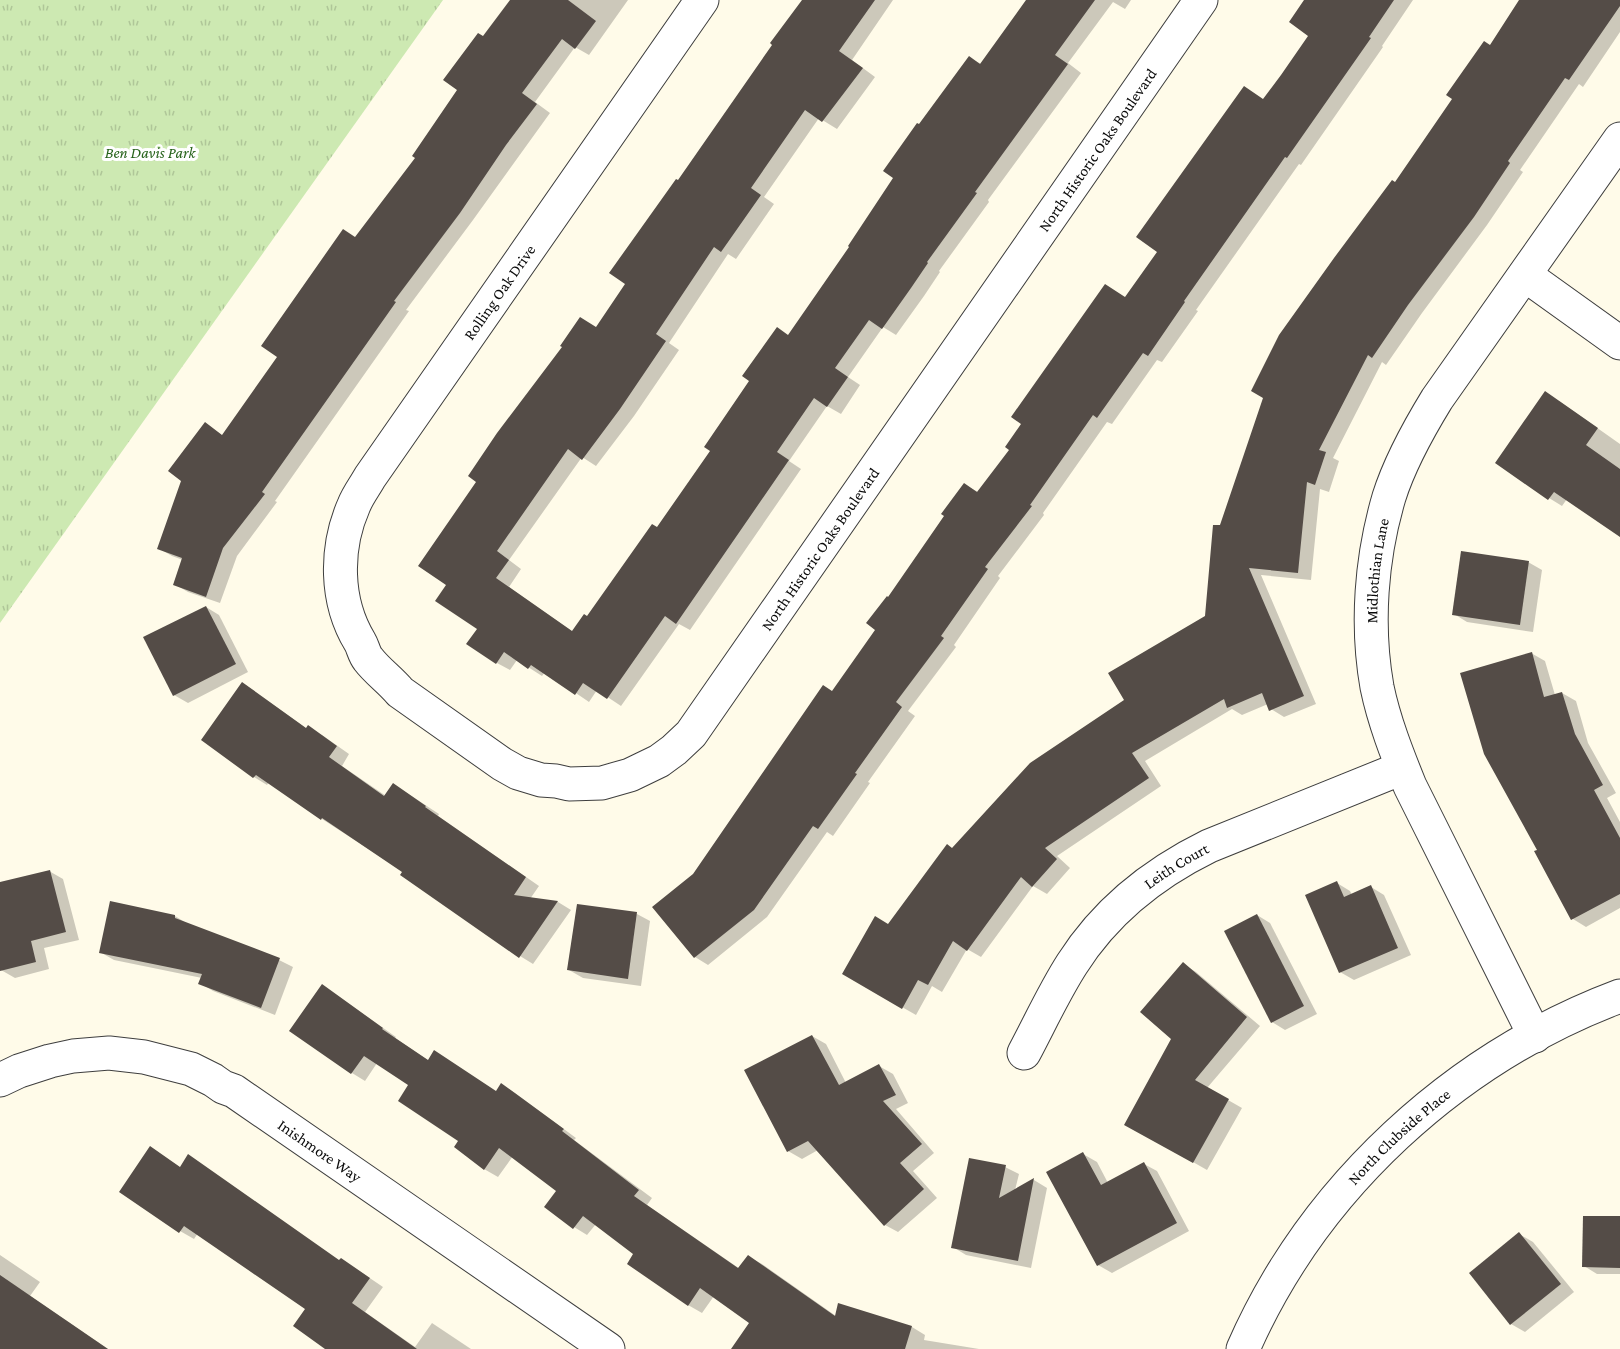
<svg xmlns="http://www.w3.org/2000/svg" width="1620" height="1349" font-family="'Crimson Pro',serif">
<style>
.grass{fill:url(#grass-tufts)}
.shadow{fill:#0003}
.building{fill:#544c47}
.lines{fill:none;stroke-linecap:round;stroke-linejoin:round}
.minor-casing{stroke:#3e3e3e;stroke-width:35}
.minor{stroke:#fff;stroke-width:33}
.labels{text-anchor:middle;stroke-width:6;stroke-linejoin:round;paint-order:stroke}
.street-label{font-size:16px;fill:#0b0b0b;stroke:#fff}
.park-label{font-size:16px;font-style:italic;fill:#27631b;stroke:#fff}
</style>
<defs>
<pattern id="grass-tufts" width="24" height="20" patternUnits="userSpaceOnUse" patternTransform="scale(1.5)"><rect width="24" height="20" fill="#cde9b2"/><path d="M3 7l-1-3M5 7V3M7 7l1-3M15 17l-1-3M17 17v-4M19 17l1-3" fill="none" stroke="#afc698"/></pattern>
</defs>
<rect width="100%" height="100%" fill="#fffbe9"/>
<polygon class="grass" points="0,0 443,0 0,623"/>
<g class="shadow">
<polygon points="512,0 628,0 589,55 575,47 535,102 550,113 473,220 406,310 409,311 275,501 277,502 237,556 220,603 188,592 174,584 183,560 172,556 158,548 205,424 223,436 279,357 356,238 418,158 459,90 484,38"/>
<polygon points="804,0 893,0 852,60 875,77 837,129 819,118 764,197 774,204 736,259 728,254 669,343 679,350 634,416 596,466 582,457 509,560 521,569 509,587 573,632 588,618 657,529 851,247 895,177 920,126 970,58 981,64 1028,0 1131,0 1125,9 1113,2 1068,63 1081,73 988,200 989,202 939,271 940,272 924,296 896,335 883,327 848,377 860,385 841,414 827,406 789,461 801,469 690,630 679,624 621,706 597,690 589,702 545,672 542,676 517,660 510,670 497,663 479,628 438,600 597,328 628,283 678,182"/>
<polygon points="1306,0 1413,0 1382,46 1383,47 1301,165 1299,164 1196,310 1198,311 1162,362 1157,360 1112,424 1107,422 1043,513 1044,515 998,576 1000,578 954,645 956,647 908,711 915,716 868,782 870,783 833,836 827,832 767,917 708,965 695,957 694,875 833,692 877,629 889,599 965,485 978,492 1126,298 1310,35"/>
<polygon points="1521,0 1620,0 1620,32 1583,87 1579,84 1520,170 1523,172 1487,225 1422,313 1386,365 1382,362 1333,458 1339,461 1329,492 1320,489 1311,580 1261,575 1316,704 1284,717 1271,709 1268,704 1242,715 1232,709 1145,761 1161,786 1057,856 1070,868 1047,894 1033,886 981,957 967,949 942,992 932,986 916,1015 844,974 888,926 953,850 1126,700 1206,617 1221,527 1396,184"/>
<polygon points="1559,401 1620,444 1620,535 1567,499 1562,506 1549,498"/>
<polygon points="1528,562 1542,570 1533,632 1467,622 1454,614"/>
<polygon points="206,607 219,615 248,672 188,703 174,695"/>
<polygon points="1531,653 1545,661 1555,695 1562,693 1576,701 1588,743 1616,793 1607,798 1620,822 1620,908 1586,927 1573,919 1539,850"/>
<polygon points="243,684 256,692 307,729 322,735 349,754 342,766 386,796 394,785 407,793 439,814 438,816 539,886 530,899 558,902 571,910 533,964 520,956 404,872 322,819 269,782 267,785 254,777"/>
<polygon points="49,871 63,879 79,940 44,948 49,969 15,978 1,970 0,966 0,883"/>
<polygon points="1337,883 1350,891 1352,895 1371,887 1384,895 1411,955 1354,980 1340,972"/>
<polygon points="637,914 650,921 641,986 583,978 569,970"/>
<polygon points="1257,915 1270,923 1317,1014 1285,1030 1272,1022"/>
<polygon points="175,916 188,924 279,960 293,967 275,1015 213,991 200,983 202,978 114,960 100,952"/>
<polygon points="1183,964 1196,972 1260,1026 1207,1088 1242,1108 1207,1170 1126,1124 1173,1038"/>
<polygon points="335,994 396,1037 395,1038 429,1061 497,1092 502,1085 515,1093 576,1138 574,1140 652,1198 647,1205 740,1269 749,1257 762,1264 836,1316 912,1327 925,1335 924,1340 979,1349 752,1349 751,1322 714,1296 702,1313 688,1305 635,1254 596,1224 587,1235 574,1227 558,1190 513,1156 498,1177 484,1169 410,1085 377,1063 365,1081 352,1073"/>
<polygon points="812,1036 826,1044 846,1083 879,1066 893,1074 908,1103 896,1109 934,1153 913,1171 937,1198 898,1232 885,1225 818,1150 802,1159 788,1151"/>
<polygon points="1083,1154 1097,1162 1108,1183 1144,1164 1157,1171 1189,1231 1112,1273 1098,1265"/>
<polygon points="163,1156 181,1168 340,1261 355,1268 383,1287 365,1312 415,1347 432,1323 471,1349 327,1349 307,1309 198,1233 194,1239 180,1231"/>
<polygon points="1005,1167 1019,1174 1015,1190 1034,1180 1047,1188 1031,1268 966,1255 953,1247"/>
<polygon points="1620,1218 1620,1274 1597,1274 1584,1266"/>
<polygon points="1519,1234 1533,1242 1574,1292 1525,1332 1511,1324"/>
<polygon points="0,1255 40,1282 30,1296 108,1349 3,1349 0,1347"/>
</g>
<g class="building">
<polygon points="510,0 568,0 596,21 575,49 562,39 522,93 537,104 506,145 460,213 394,301 396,302 262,492 265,494 223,548 206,597 173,585 182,558 157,549 181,481 168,471 205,422 222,435 277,357 261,346 343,229 355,237 415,158 412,156 457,90 443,80 478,33 483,36"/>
<polygon points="802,0 875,0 839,51 863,68 822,122 805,110 751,188 761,195 721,252 714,247 656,334 666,341 620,409 582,460 568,449 497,551 509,560 496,578 572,631 584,614 587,616 652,524 657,527 710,451 704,447 749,381 742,376 777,327 788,335 849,247 848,246 893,178 883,171 917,123 919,124 969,56 980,64 1026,0 1095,0 1055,55 1068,64 975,192 977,193 927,262 928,263 911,288 882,329 869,320 835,368 848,377 827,407 814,398 777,452 789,460 676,624 665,616 607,699 583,683 575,695 531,665 528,669 504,652 496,664 466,644 477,629 435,601 446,585 418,566 476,482 468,476 497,433 562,347 560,346 580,317 596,327 625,284 609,273 676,179 678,180 772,45 770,43"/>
<polygon points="1304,0 1394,0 1369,37 1371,38 1287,158 1285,157 1184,301 1185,302 1148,356 1143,353 1097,418 1093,415 1030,505 1032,506 985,567 988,569 941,636 944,638 896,702 902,707 855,773 857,774 818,829 813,826 754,910 694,958 652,907 693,874 823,685 832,691 875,630 866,623 887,596 888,597 944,516 941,514 964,483 977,492 1009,450 1005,447 1021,424 1011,417 1105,284 1125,297 1157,252 1136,237 1244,86 1263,99 1281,75 1308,36 1289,22"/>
<polygon points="1519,0 1620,0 1620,6 1569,80 1565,78 1508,161 1510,163 1474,217 1408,305 1372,358 1368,355 1319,450 1326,452 1315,485 1307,482 1298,573 1249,568 1304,696 1269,711 1262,693 1227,708 1224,699 1132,753 1149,778 1045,848 1057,859 1032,887 1021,877 967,951 953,941 928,985 918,980 902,1009 842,974 875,916 888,924 947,844 952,848 1030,763 1124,700 1108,673 1205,616 1213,525 1220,525 1263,398 1251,391 1279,335 1334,258 1392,180 1395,182 1452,99 1446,95 1484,41 1490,45"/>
<polygon points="1545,391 1598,428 1586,445 1620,469 1620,537 1554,492 1548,500 1495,463"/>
<polygon points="1461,551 1529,561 1520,625 1452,615"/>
<polygon points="206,606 236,664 173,696 143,637"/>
<polygon points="1532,652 1544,697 1562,692 1575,734 1603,785 1594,790 1620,838 1620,894 1571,920 1534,851 1537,850 1484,754 1460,673"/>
<polygon points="242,682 306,728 308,725 337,746 329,757 384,796 393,783 426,806 425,807 526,877 514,895 558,901 519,958 400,875 402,872 322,818 321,820 256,775 253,778 201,740"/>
<polygon points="50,870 66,932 31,941 36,962 0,971 0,882"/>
<polygon points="1337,881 1344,897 1371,885 1398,948 1339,973 1305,895"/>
<polygon points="110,901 175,915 175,918 280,958 261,1008 198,984 202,974 99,953"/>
<polygon points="577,904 637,912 628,979 567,970"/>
<polygon points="1257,914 1304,1006 1271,1023 1224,931"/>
<polygon points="1183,962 1247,1017 1195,1080 1229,1099 1193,1163 1124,1125 1171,1039 1140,1012"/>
<polygon points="322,984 383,1028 382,1029 428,1060 434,1050 496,1091 501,1083 564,1129 562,1131 639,1190 634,1196 738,1268 748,1255 835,1316 838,1303 912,1326 905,1349 731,1349 749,1323 700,1288 688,1306 627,1264 633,1254 583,1216 573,1229 544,1207 556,1191 499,1148 484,1170 454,1147 458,1141 398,1101 408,1085 364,1056 351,1074 289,1031"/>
<polygon points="812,1035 839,1085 879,1064 896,1095 883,1101 922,1144 900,1163 924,1189 884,1226 808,1141 787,1152 744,1070"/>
<polygon points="150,1146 180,1167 188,1154 339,1260 341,1258 370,1278 352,1303 417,1349 325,1349 293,1326 305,1309 184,1226 179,1233 119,1192"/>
<polygon points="1083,1152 1101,1185 1144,1162 1177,1223 1097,1266 1046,1172"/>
<polygon points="969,1158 1006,1165 999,1198 1034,1178 1018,1261 951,1248"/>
<polygon points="1583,1216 1620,1216 1620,1268 1582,1267"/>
<polygon points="1519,1232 1561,1284 1510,1325 1469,1273"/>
<polygon points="0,1275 108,1349 0,1349"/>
</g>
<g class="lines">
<defs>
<g id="minor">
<path id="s1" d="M 702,0 L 370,477 C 365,486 358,495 354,505 C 335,548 335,601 360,642 C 363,647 364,654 368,659 C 377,671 390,680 400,692 L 502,764 L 518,773 L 541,780 L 556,781 L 569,784 L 602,783 L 630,775 L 659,761 L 674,750 L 691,734 L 1201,0"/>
<polyline points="1525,275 1620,343"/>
<path id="s2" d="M 1535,1036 L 1410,786 C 1397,754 1384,721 1377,687 C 1366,625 1371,558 1389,497 C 1400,462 1418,430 1437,399 L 1620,139"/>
<path id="s3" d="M 1024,1053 C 1040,1023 1054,992 1072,964 C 1105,912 1154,873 1209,846 L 1402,768"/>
<path id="s4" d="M 0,1080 L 19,1071 L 50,1061 L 73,1056 L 109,1053 L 144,1057 L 191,1069 L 213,1080 L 223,1087 L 234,1091 L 608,1349"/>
<path id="s5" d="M 1243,1349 C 1314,1187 1455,1058 1620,996"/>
</g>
</defs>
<use href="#minor" class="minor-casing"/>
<use href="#minor" class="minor"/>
</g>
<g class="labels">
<g class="street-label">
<text dy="6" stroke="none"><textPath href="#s1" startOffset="1864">North Historic Oaks Boulevard</textPath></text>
<text transform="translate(499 292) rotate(-55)" y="6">Rolling Oak Drive</text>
<text dy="6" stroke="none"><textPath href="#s1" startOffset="1378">North Historic Oaks Boulevard</textPath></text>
<text dy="6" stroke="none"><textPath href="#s2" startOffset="501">Midlothian Lane</textPath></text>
<text dy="6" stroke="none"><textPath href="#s3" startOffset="246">Leith Court</textPath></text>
<text dy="6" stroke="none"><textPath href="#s5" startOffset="266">North Clubside Place</textPath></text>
<text dy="6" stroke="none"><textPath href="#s4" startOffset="350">Inishmore Way</textPath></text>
</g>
<g class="park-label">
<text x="150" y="158">Ben Davis Park</text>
</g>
</g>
</svg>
